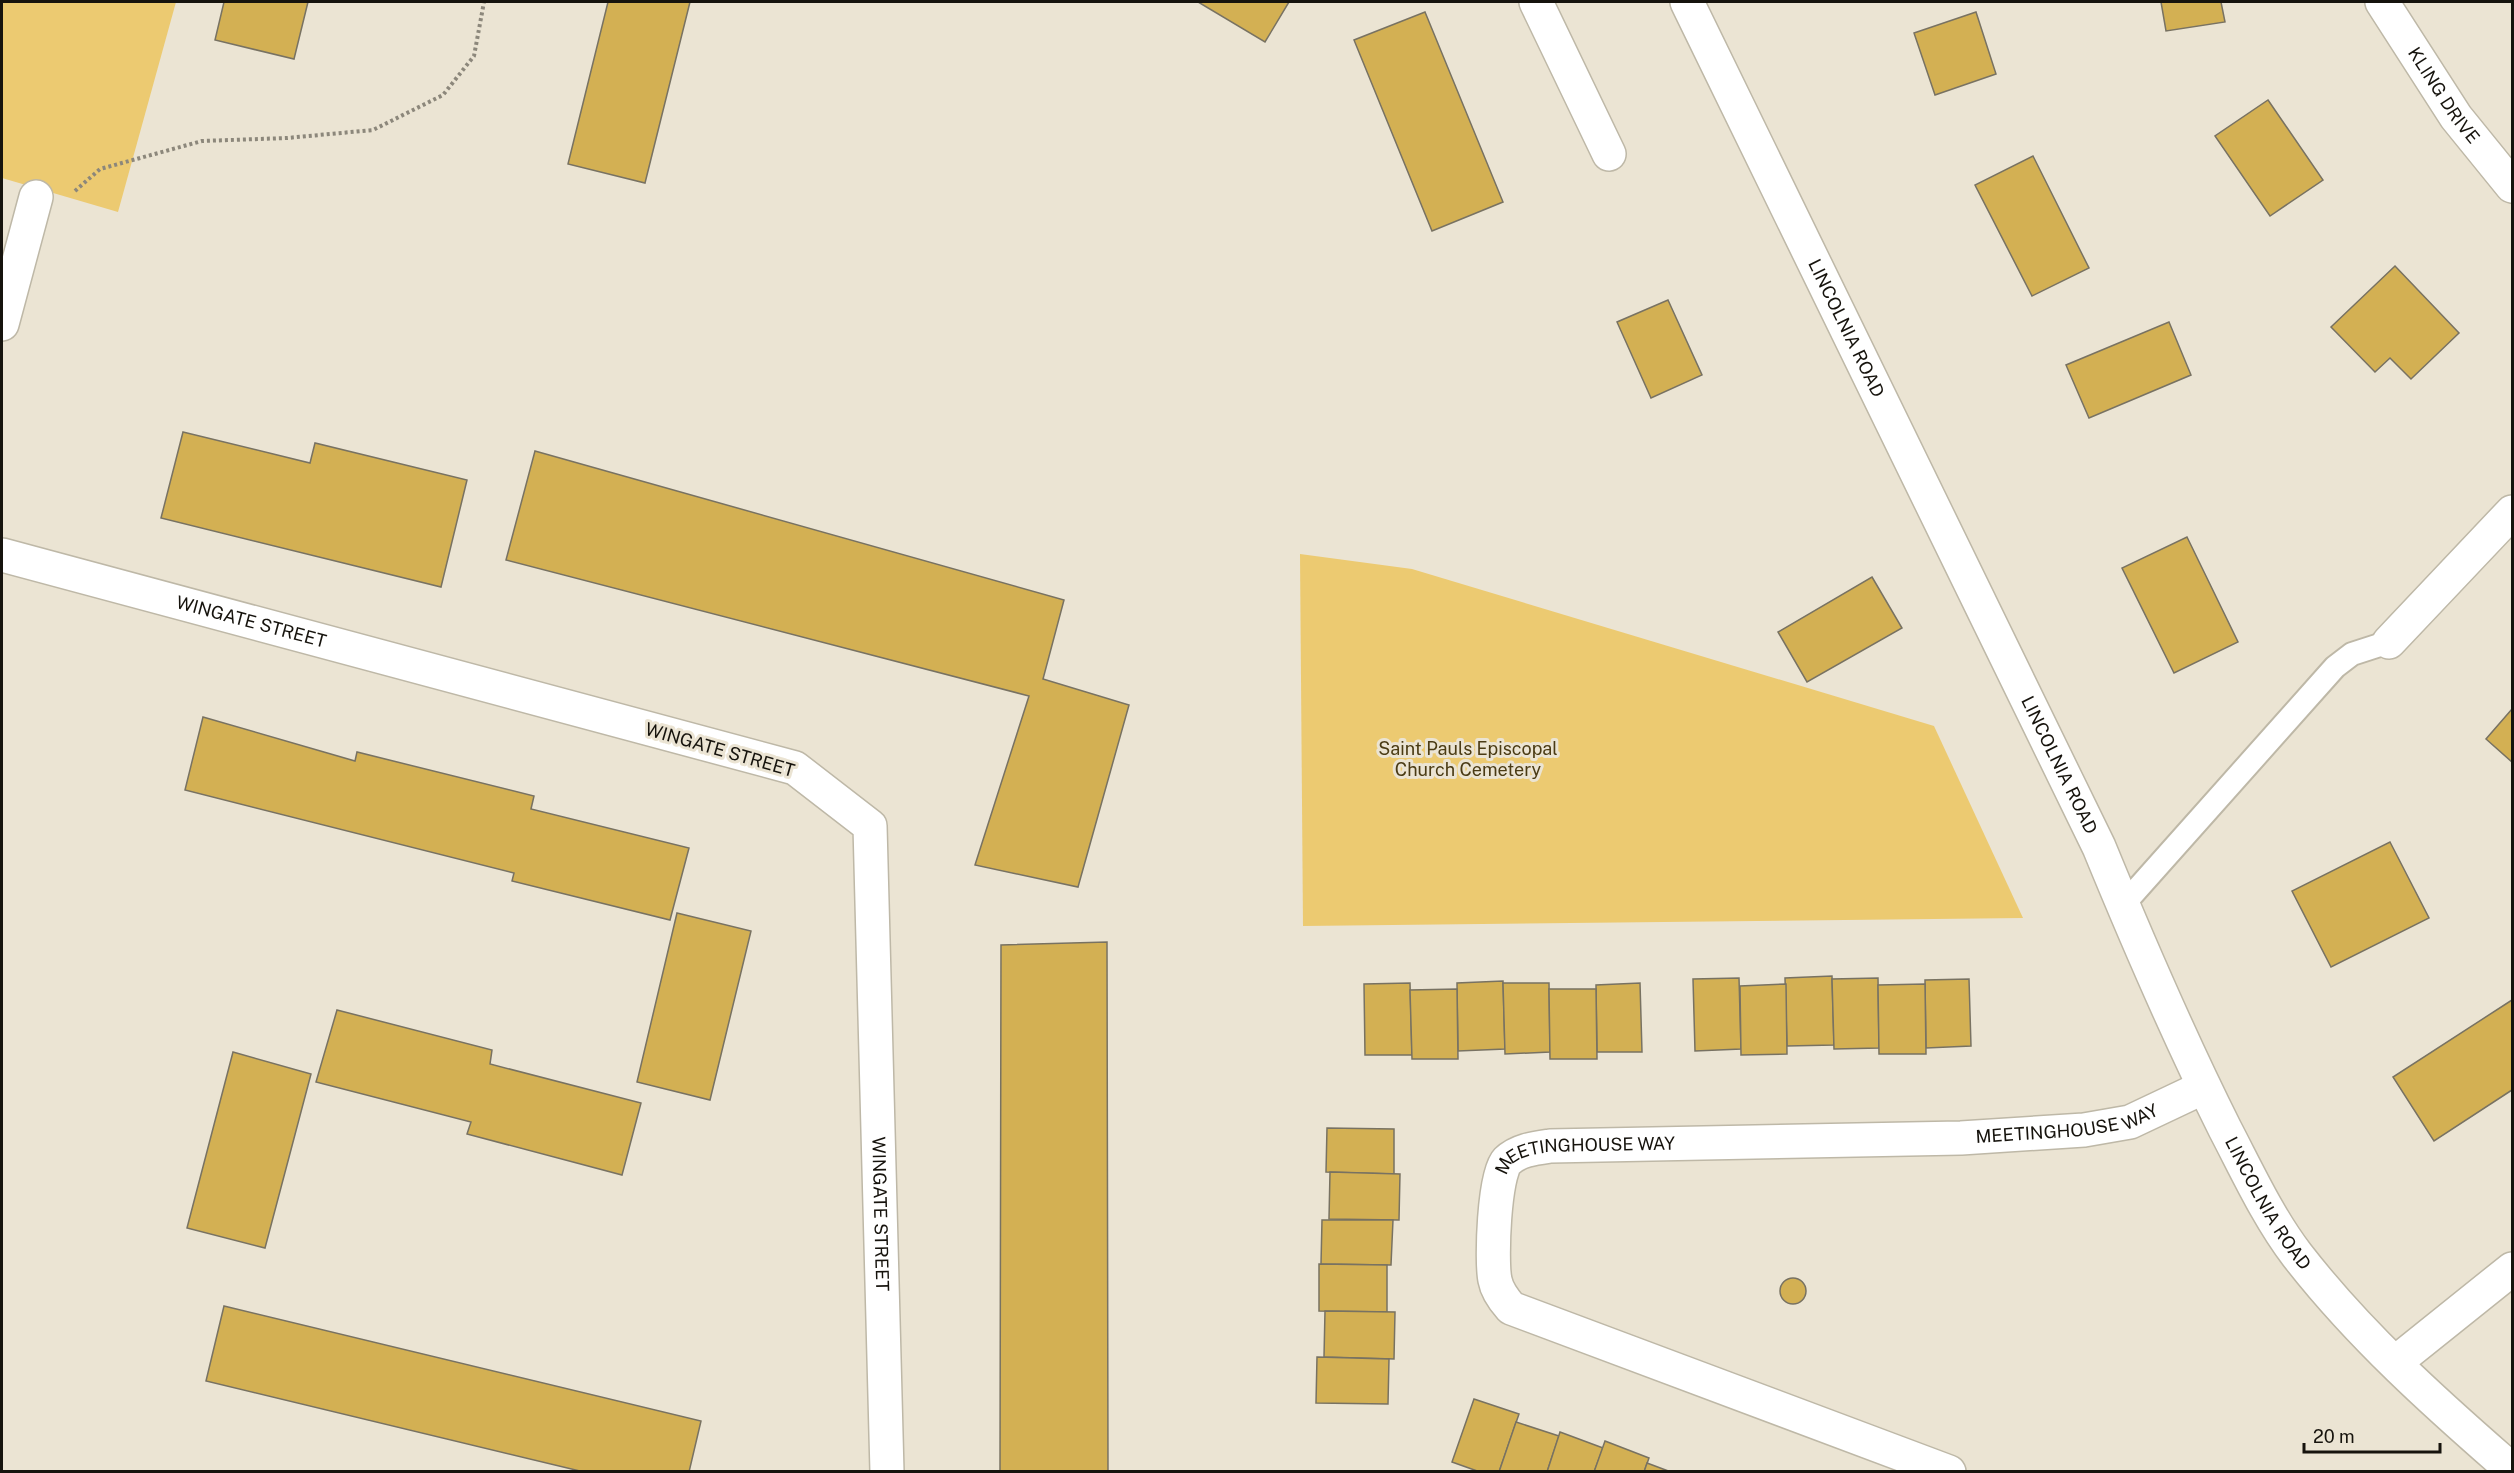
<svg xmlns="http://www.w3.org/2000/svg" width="2514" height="1473" font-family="'Public Sans',sans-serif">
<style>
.green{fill:#ecca71}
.building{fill:#d3b053;stroke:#787262;stroke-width:1.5}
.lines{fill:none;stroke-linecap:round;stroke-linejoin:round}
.service-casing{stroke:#beb8a7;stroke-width:26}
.minor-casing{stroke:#beb8a7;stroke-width:36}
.secondary-casing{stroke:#beb8a7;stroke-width:36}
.path{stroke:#8c877b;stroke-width:4;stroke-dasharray:3 3;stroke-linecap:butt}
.service{stroke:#fff;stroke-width:22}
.minor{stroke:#fff;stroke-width:33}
.secondary{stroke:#fff;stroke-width:33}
.labels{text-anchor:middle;stroke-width:6;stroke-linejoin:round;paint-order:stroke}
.street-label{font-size:18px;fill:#16130d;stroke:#ebe4d3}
.park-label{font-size:18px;fill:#4a3b14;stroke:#ebe4d3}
</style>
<rect width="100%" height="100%" fill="#ebe4d3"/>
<g class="green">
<polygon points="2,2 176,2 118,212 2,178"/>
<polygon points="1300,554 1412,569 1934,726 2023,918 1303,926"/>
</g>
<g class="building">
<polygon points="224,2 308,2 294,59 215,40"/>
<polygon points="608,2 690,2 645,183 568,164"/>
<polygon points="1198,2 1289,2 1265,42"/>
<polygon points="2161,2 2221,2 2225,22 2166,31"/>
<polygon points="1425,12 1503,202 1432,231 1354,40"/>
<polygon points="1976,12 1996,74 1935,95 1914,33"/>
<polygon points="2268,100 2323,180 2270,216 2215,136"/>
<polygon points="2033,156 2089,268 2032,296 1975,185"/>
<polygon points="2395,266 2459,333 2411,379 2390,358 2375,372 2331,327"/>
<polygon points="1668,300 1702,375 1651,398 1617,322"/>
<polygon points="2169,322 2191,375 2089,418 2066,365"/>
<polygon points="183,432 310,463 315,443 467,480 441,587 161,518"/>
<polygon points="535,451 1064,600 1043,679 1129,705 1078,887 975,865 1029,696 506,560"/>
<polygon points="2187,537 2238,642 2174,673 2122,568"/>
<polygon points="1872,577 1902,628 1807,682 1778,632"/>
<polygon points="2512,709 2512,762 2486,739"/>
<polygon points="203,717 355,761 357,752 534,796 531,809 689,848 670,920 512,881 514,873 185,790"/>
<polygon points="2390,842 2429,918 2331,967 2292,891"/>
<polygon points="677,913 751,931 710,1100 637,1082"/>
<polygon points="1107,942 1108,1472 1000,1472 1001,945"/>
<polygon points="1832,976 1834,1045 1787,1046 1785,978"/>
<polygon points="1739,978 1741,1049 1695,1051 1693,979"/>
<polygon points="1878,978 1879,1048 1834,1049 1832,979"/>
<polygon points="1969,979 1971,1046 1926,1048 1925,980"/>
<polygon points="1503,981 1505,1049 1458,1051 1457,983"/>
<polygon points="1410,983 1412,1055 1365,1055 1364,984"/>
<polygon points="1503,983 1549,983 1550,1052 1505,1054"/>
<polygon points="1640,983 1642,1052 1597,1052 1596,985"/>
<polygon points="1786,984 1787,1054 1741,1055 1740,986"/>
<polygon points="1925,984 1926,1054 1879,1054 1878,985"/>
<polygon points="1457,989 1458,1059 1412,1059 1410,990"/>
<polygon points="1549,989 1596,989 1597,1059 1550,1059"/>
<polygon points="2512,1000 2512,1090 2434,1141 2393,1077"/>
<polygon points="337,1010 492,1050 490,1064 641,1103 622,1175 467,1134 471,1122 316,1082"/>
<polygon points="233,1052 311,1074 265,1248 187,1228"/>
<polygon points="1327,1128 1394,1129 1394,1174 1326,1172"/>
<polygon points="1330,1172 1400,1174 1399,1220 1329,1219"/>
<polygon points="1322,1220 1393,1220 1391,1265 1321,1264"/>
<polygon points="1319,1264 1387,1265 1387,1312 1319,1311"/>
<circle cx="1793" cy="1291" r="13"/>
<polygon points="224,1306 701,1421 689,1472 584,1472 206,1381"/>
<polygon points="1325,1311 1395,1312 1394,1359 1324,1357"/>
<polygon points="1317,1357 1389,1359 1388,1404 1316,1403"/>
<polygon points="1474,1399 1519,1414 1499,1472 1480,1472 1452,1462"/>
<polygon points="1516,1422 1559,1436 1547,1472 1499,1472"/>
<polygon points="1560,1432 1603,1448 1594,1472 1547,1472"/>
<polygon points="1605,1441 1649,1458 1644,1472 1594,1472"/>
<polygon points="1647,1463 1671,1472 1644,1472"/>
</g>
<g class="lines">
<defs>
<polyline id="service" points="2123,905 2335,667 2352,654 2389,642"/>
<g id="minor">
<polyline points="1536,2 1609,154"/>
<path id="s1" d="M 2382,2 L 2456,117 L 2512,186"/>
<polyline points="2,324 36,197"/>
<path id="s2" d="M 2,555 L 795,768 L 870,826 L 887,1472"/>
<polyline points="2389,642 2512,512"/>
<polyline points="2396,1362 2512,1269"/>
<path id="s3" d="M 1949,1472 L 1511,1308 C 1504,1300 1497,1291 1495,1280 C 1491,1262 1494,1174 1507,1161 C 1518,1150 1536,1148 1550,1146 L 1961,1138 L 2084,1130 L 2130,1122 L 2204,1087"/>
</g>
<g id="secondary">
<path id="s4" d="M 1687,2 L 2099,847 C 2138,942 2179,1037 2225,1129 C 2247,1171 2268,1217 2297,1255 C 2359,1335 2436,1404 2512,1470"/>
</g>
</defs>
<use href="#service" class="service-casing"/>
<use href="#minor" class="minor-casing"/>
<use href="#secondary" class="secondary-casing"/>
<polyline class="path" points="75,191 100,169 202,141 287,138 373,130 443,95 474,56 484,2"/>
<use href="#service" class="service"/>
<use href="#minor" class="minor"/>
<use href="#secondary" class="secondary"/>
</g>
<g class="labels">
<g class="street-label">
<text dy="6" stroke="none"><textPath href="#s1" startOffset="112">KLING DRIVE</textPath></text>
<text dy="6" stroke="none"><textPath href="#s4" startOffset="363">LINCOLNIA ROAD</textPath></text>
<text dy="6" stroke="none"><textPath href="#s2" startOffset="258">WINGATE STREET</textPath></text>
<text transform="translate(720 750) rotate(16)" y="6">WINGATE STREET</text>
<text dy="6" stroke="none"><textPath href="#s4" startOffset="849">LINCOLNIA ROAD</textPath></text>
<text dy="6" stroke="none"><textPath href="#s3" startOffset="1186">MEETINGHOUSE WAY</textPath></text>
<text dy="6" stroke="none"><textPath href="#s3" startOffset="700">MEETINGHOUSE WAY</textPath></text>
<text dy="6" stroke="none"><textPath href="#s4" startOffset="1335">LINCOLNIA ROAD</textPath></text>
<text dy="6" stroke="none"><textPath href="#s2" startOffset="1304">WINGATE STREET</textPath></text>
</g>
<g class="park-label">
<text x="1468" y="755">Saint Pauls Episcopal<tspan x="1468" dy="21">Church Cemetery</tspan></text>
</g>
</g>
<rect width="2514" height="1473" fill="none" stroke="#16130d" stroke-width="6"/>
<path d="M2304 1443v9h136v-9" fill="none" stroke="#16130d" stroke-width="3"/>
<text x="2313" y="1443" font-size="18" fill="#16130d" stroke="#ebe4d3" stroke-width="4.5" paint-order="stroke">20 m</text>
</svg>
